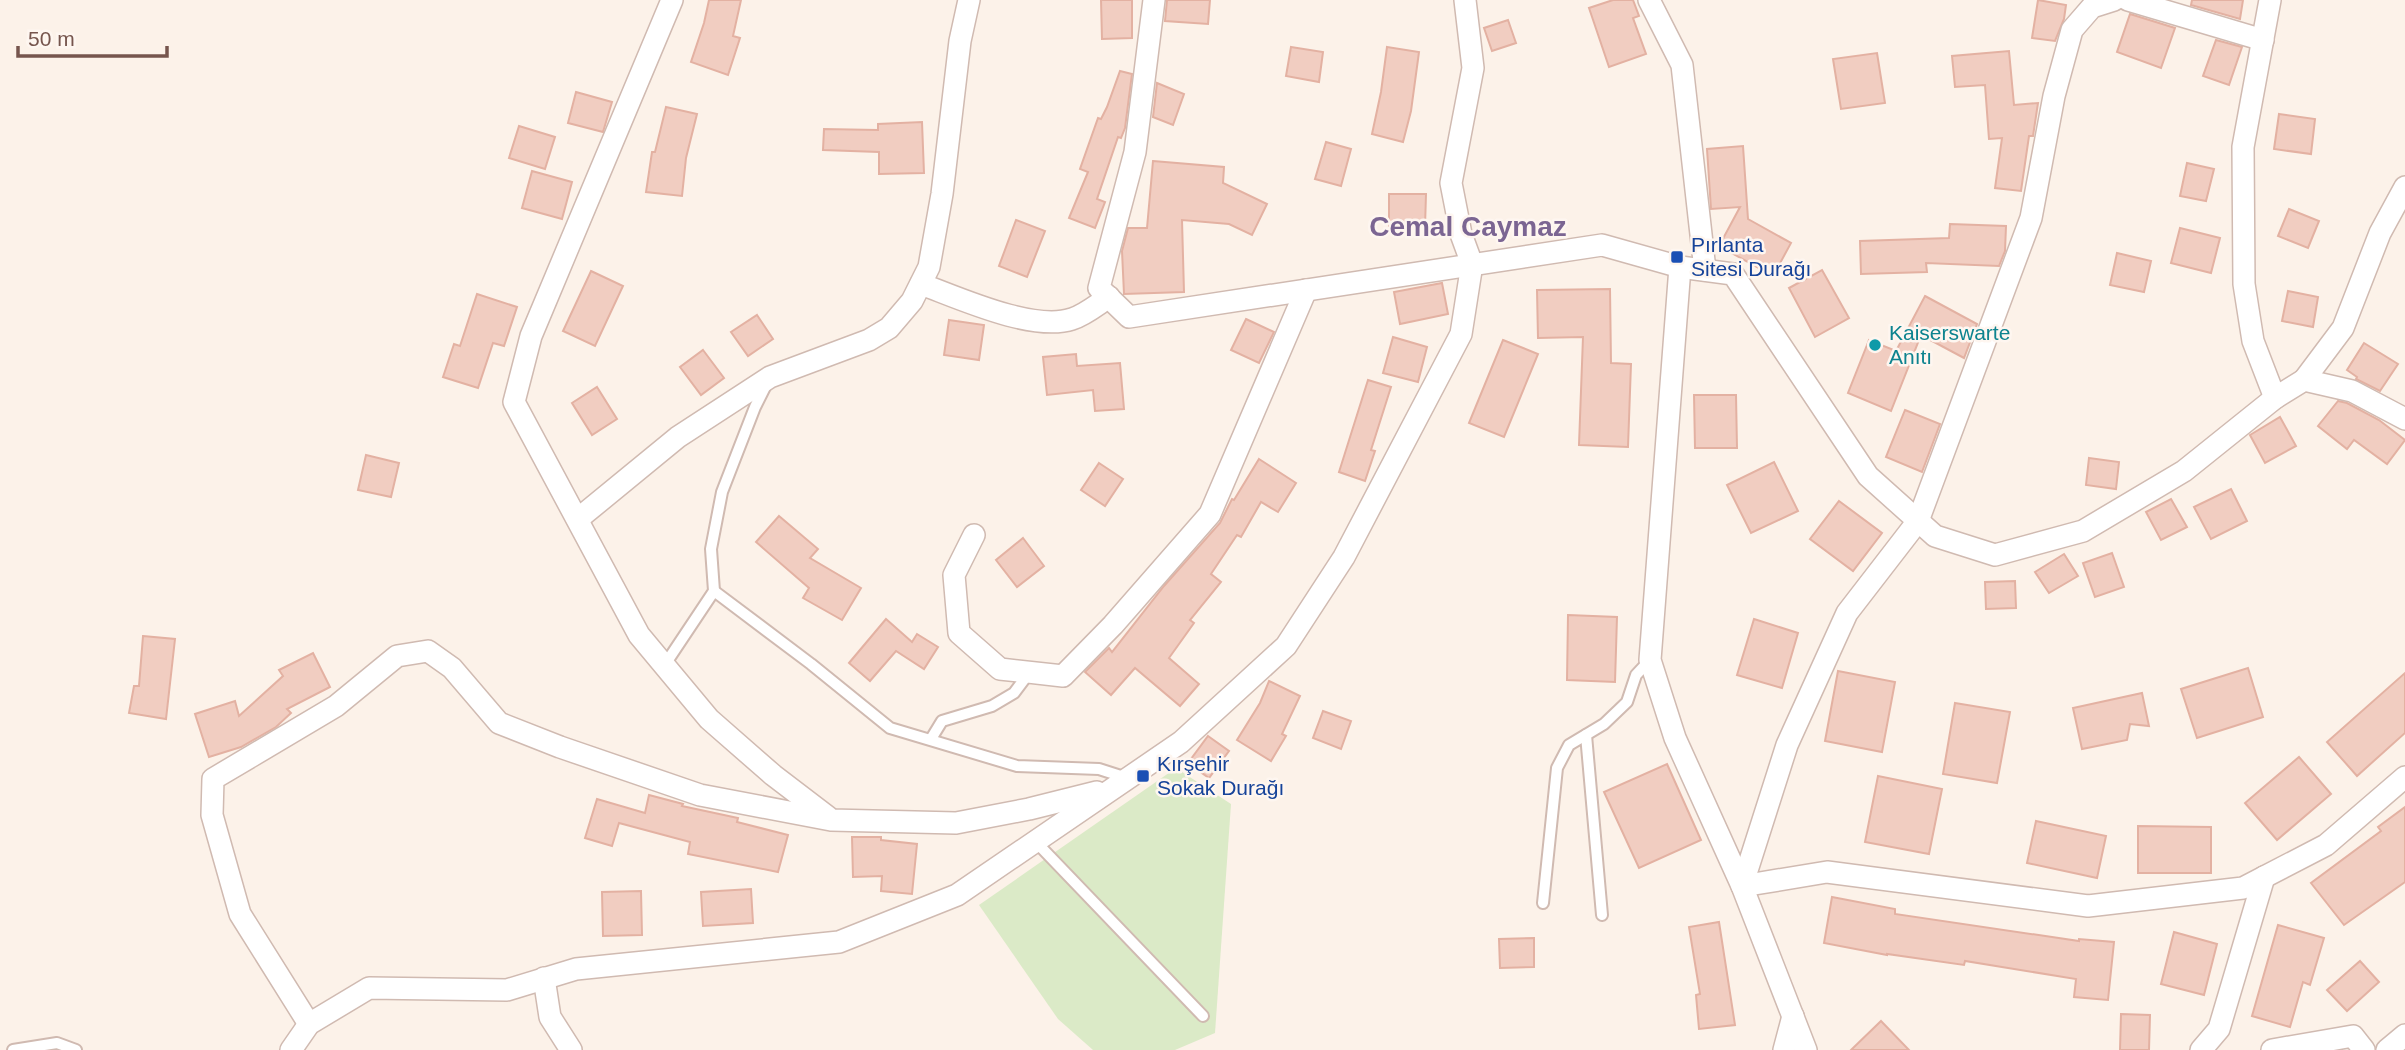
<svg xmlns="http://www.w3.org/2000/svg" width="2405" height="1050" font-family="Helvetica,sans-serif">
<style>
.green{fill:#dbeac7}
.building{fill:#f1cdc1;stroke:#e3b1a2;stroke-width:2}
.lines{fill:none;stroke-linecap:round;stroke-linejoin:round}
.service-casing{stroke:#d0bab1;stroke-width:14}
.minor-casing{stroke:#d0bab1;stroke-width:24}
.service{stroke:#fff;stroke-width:10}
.minor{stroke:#fff;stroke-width:21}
.transit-dot{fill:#1a4fb4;stroke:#fef6f0;stroke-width:2.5}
.culture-dot{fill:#0f9aa8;stroke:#fef6f0;stroke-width:2.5}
.labels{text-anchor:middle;stroke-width:5;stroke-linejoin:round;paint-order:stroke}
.transit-label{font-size:21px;fill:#164399;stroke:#fef6f0;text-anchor:start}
.culture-label{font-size:21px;fill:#0d838f;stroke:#fef6f0;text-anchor:start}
.district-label{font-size:28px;font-weight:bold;fill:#7b6592;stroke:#fef6f0}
</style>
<rect width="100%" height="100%" fill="#fcf2e9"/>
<polygon class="green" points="1176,768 1231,804 1215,1033 1175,1050 1093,1050 1058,1019 979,905"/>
<g class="building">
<polygon points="709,0 741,0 733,36 740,38 728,75 691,62 704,23"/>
<polygon points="1101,0 1132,0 1132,38 1102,39"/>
<polygon points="1167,0 1210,0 1208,24 1165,21"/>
<polygon points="1613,0 1633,0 1639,16 1633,18 1646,54 1609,67 1589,8"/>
<polygon points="2038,0 2066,5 2064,19 2055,41 2032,38"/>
<polygon points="2192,0 2243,0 2240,19 2191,5"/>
<polygon points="2130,14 2175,28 2161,68 2117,52"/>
<polygon points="1508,20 1516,43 1492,51 1484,28"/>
<polygon points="2216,40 2242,47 2229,85 2203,76"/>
<polygon points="1291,47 1323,52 1319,82 1286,76"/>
<polygon points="1387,47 1419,52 1411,111 1403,142 1372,134 1381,92"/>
<polygon points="2009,51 2014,105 2038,103 2033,136 2029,136 2021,191 1995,188 2002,138 1989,139 1985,85 1955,87 1952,56"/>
<polygon points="1877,53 1885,103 1841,109 1833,59"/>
<polygon points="1120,71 1132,74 1125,128 1121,138 1118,137 1097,199 1105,202 1095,228 1069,218 1088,172 1080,169 1098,118 1101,119 1107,107"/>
<polygon points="1157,83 1184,94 1173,125 1153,117"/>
<polygon points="576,92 612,102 603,132 568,123"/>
<polygon points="666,107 697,114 686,158 682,196 646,192 652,152 655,152"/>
<polygon points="2279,114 2315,119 2311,154 2274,149"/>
<polygon points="922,122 924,173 879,174 879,152 823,150 824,129 878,130 878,124"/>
<polygon points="519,126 555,137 545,169 509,158"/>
<polygon points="1326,142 1351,149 1341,186 1315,179"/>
<polygon points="1743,146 1748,219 1791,243 1773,276 1719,246 1740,207 1711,209 1707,149"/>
<polygon points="1153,161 1224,167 1223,183 1267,204 1252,235 1229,224 1182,220 1184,292 1124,294 1122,251 1128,228 1147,228"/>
<polygon points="2187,163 2214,169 2206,201 2180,196"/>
<polygon points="532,171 572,182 562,219 522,208"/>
<polygon points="1389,194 1426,194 1425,227 1389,226"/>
<polygon points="2289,209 2319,221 2308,248 2278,236"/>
<polygon points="1016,220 1045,231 1027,277 999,266"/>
<polygon points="1950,224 2006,226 2005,251 1999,266 1926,263 1927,272 1861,274 1860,241 1949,238"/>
<polygon points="2180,228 2220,238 2211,273 2171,263"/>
<polygon points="2117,253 2151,261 2144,292 2110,285"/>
<polygon points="1822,270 1849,318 1815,337 1789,288"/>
<polygon points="591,271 623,286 595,346 563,331"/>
<polygon points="1442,283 1448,314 1400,324 1394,292"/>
<polygon points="1610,289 1611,363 1631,364 1628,447 1579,445 1583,337 1538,338 1537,290"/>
<polygon points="2288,291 2318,297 2313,327 2282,321"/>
<polygon points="477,294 517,307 504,346 493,343 478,388 443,377 454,344 460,346"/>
<polygon points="1925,296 1977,324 1964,358 1921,335 1891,411 1848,393 1869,340 1896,351"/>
<polygon points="757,315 773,339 748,356 731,332"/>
<polygon points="1246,319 1274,332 1259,363 1231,350"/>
<polygon points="949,320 984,325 979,360 944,355"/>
<polygon points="1393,337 1427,347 1418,382 1383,373"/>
<polygon points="1503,340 1538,354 1504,437 1469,423"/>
<polygon points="2364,343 2398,364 2380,391 2356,379 2357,377 2347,370"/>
<polygon points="703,350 724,378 701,395 680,367"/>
<polygon points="1076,354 1077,366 1120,363 1124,409 1095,411 1093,390 1047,395 1043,357"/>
<polygon points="1368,380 1391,387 1371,450 1375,451 1365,481 1339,472"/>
<polygon points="597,387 617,419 592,435 572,403"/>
<polygon points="1694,395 1736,395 1737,448 1695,448"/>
<polygon points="2338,401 2347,403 2379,420 2405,440 2387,464 2354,440 2347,449 2318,426"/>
<polygon points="1905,410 1940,424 1922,472 1886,457"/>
<polygon points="2280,417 2296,446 2265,463 2250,435"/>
<polygon points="366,455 399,463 391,497 358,490"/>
<polygon points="2089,458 2119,462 2116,489 2086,485"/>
<polygon points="1259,459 1296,483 1278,512 1261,502 1241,537 1237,535 1211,574 1221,582 1190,620 1194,623 1169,658 1199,684 1180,706 1135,668 1111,695 1085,672 1109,648 1112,652 1164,586 1220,523 1232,499 1234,500"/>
<polygon points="1774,462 1798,511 1751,533 1727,485"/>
<polygon points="1099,463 1123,479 1105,506 1081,490"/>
<polygon points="2231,489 2247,521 2211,539 2194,507"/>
<polygon points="2171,499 2187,527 2161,540 2146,512"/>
<polygon points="1839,501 1882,533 1853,571 1810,539"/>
<polygon points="779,516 818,549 810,558 861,588 842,620 803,598 809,588 756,542"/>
<polygon points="1023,538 1044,566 1017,587 996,560"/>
<polygon points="2112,553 2124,587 2095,597 2083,563"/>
<polygon points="2064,554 2078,576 2049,593 2035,572"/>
<polygon points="2015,581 2016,608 1986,609 1985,582"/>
<polygon points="1568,615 1617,617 1615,682 1567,680"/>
<polygon points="886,619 912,642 917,634 938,647 924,669 896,651 870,681 849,663"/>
<polygon points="1754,619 1798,633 1782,688 1737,675"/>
<polygon points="143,636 175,639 166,719 129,713 134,686 139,686"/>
<polygon points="313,653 330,687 287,709 291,713 276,727 241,747 209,757 195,714 235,701 239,716 283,676 279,670"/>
<polygon points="2248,668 2263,717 2197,738 2181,689"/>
<polygon points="1838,671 1895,682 1882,752 1825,741"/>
<polygon points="2405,673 2405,733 2357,776 2327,742"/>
<polygon points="1269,681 1300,696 1282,734 1286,736 1271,761 1237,740 1260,703"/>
<polygon points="2142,693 2149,726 2130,724 2127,740 2082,749 2073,708"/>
<polygon points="1955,703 2010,712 1997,783 1943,774"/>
<polygon points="1323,711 1351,721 1341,749 1313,738"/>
<polygon points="1208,736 1229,751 1209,778 1188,763"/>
<polygon points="2299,757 2331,794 2277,840 2245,803"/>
<polygon points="1667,764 1701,840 1639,868 1604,792"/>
<polygon points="1878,776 1942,789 1929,854 1865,842"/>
<polygon points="649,795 683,804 682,806 738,818 737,822 788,835 778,872 688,854 690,842 619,823 612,846 585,838 597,799 645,813"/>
<polygon points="2405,807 2405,882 2344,925 2311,883 2381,831 2378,827"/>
<polygon points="2036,821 2106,836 2097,878 2027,863"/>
<polygon points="2138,826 2211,827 2211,873 2138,873"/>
<polygon points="852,837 881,837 881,840 917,844 912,894 881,891 882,876 853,877"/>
<polygon points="751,889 753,923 703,926 701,892"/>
<polygon points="641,891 642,935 603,936 602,892"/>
<polygon points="1832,897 1895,909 1895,914 2079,941 2079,939 2114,942 2108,1000 2074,997 2076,979 1965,961 1964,965 1887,954 1887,955 1824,943"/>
<polygon points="1719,922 1735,1025 1699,1029 1696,995 1700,994 1689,927"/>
<polygon points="2278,925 2324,938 2310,985 2303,982 2290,1027 2252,1016"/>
<polygon points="2174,932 2217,944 2204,995 2161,984"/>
<polygon points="1534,938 1534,967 1500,968 1499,939"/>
<polygon points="2360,961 2379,982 2347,1011 2327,990"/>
<polygon points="2121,1014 2150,1015 2149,1050 2120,1050"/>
<polygon points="1881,1021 1909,1050 1851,1050"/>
</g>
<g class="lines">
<defs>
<g id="service">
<polyline points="714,591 811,664 890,728 1017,766 1099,769 1127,778"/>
<polyline points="664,666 714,591 711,549 722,492 755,407 767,383"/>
<polyline points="1586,735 1602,915"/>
<polyline points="931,739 942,721 992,706 1014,693 1029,673"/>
<polyline points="1035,841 1203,1016"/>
<polyline points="1543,903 1557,768 1569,745 1604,724 1627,702 1636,675 1650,660"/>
<polyline points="13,1050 57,1043 76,1050"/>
</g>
<g id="minor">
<polyline points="672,0 531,336 514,402 639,635 709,719 773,775 828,817"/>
<polyline points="1154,0 1135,152 1099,288 1129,317 1602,245 1680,267 1733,274 1868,476 1935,536 1995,555 2083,531 2184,471 2275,398 2304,380 2352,391 2405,419"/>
<polyline points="1649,0 1682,65 1705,270"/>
<polyline points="2128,0 2263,40"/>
<polyline points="2270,0 2243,147 2244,284 2253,341 2275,398"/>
<polyline points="1680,267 1650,660 1675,738 1742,886 1827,872 2088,906 2243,888 2326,845 2405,777"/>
<path d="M 921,284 C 959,298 1033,332 1072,319 C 1085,315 1098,304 1109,297"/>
<polyline points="2304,380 2343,328 2380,233 2405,187"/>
<polyline points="578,519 678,437 770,377 869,340 889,328 912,301 929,267 942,194 960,41 969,0"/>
<polyline points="974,535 954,575 959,633 1000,669 1063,676 1113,625 1210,514 1306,290"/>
<polyline points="544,978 550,1017 571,1050"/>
<polyline points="309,1024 240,914 212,815 213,779 336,706 397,656 428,651 452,668 499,723 560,747 700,795 831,820 956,823 1029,809 1097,792"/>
<polyline points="291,1050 309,1024 369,988 507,990 576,969 839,942 957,895 1181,742 1286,646 1344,557 1461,334 1472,264 1461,234 1451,183 1473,68 1465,0"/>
<polyline points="1784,1050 1793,1016"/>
<polyline points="1806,1050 1742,886 1787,745 1847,613 1918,521 2031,218 2054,96 2072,30 2092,7 2114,0"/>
<polyline points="2201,1050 2219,1029 2264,877"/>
<polyline points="2272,1050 2353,1036 2364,1050"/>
<polyline points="2387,1050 2405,1035"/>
</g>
</defs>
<use href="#service" class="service-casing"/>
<use href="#minor" class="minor-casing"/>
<use href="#service" class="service"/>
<use href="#minor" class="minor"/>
</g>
<g class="transit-dot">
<rect x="1670" y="250" width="14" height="14" rx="3.5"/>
<rect x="1136" y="769" width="14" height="14" rx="3.5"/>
</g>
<circle class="culture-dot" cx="1875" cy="345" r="7"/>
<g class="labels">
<g class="transit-label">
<text x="1691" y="252">Pırlanta<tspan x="1691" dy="24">Sitesi Durağı</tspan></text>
<text x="1157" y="771">Kırşehir<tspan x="1157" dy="24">Sokak Durağı</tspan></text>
</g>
<g class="culture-label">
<text x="1889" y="340">Kaiserswarte<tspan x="1889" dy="24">Anıtı</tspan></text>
</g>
<g class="district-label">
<text x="1468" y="236">Cemal Caymaz</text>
</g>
</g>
<path d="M18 46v10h149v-10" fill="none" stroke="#76554d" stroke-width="3.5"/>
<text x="28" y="46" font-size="21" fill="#76554d" stroke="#fef6f0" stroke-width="5" paint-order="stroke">50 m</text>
</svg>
